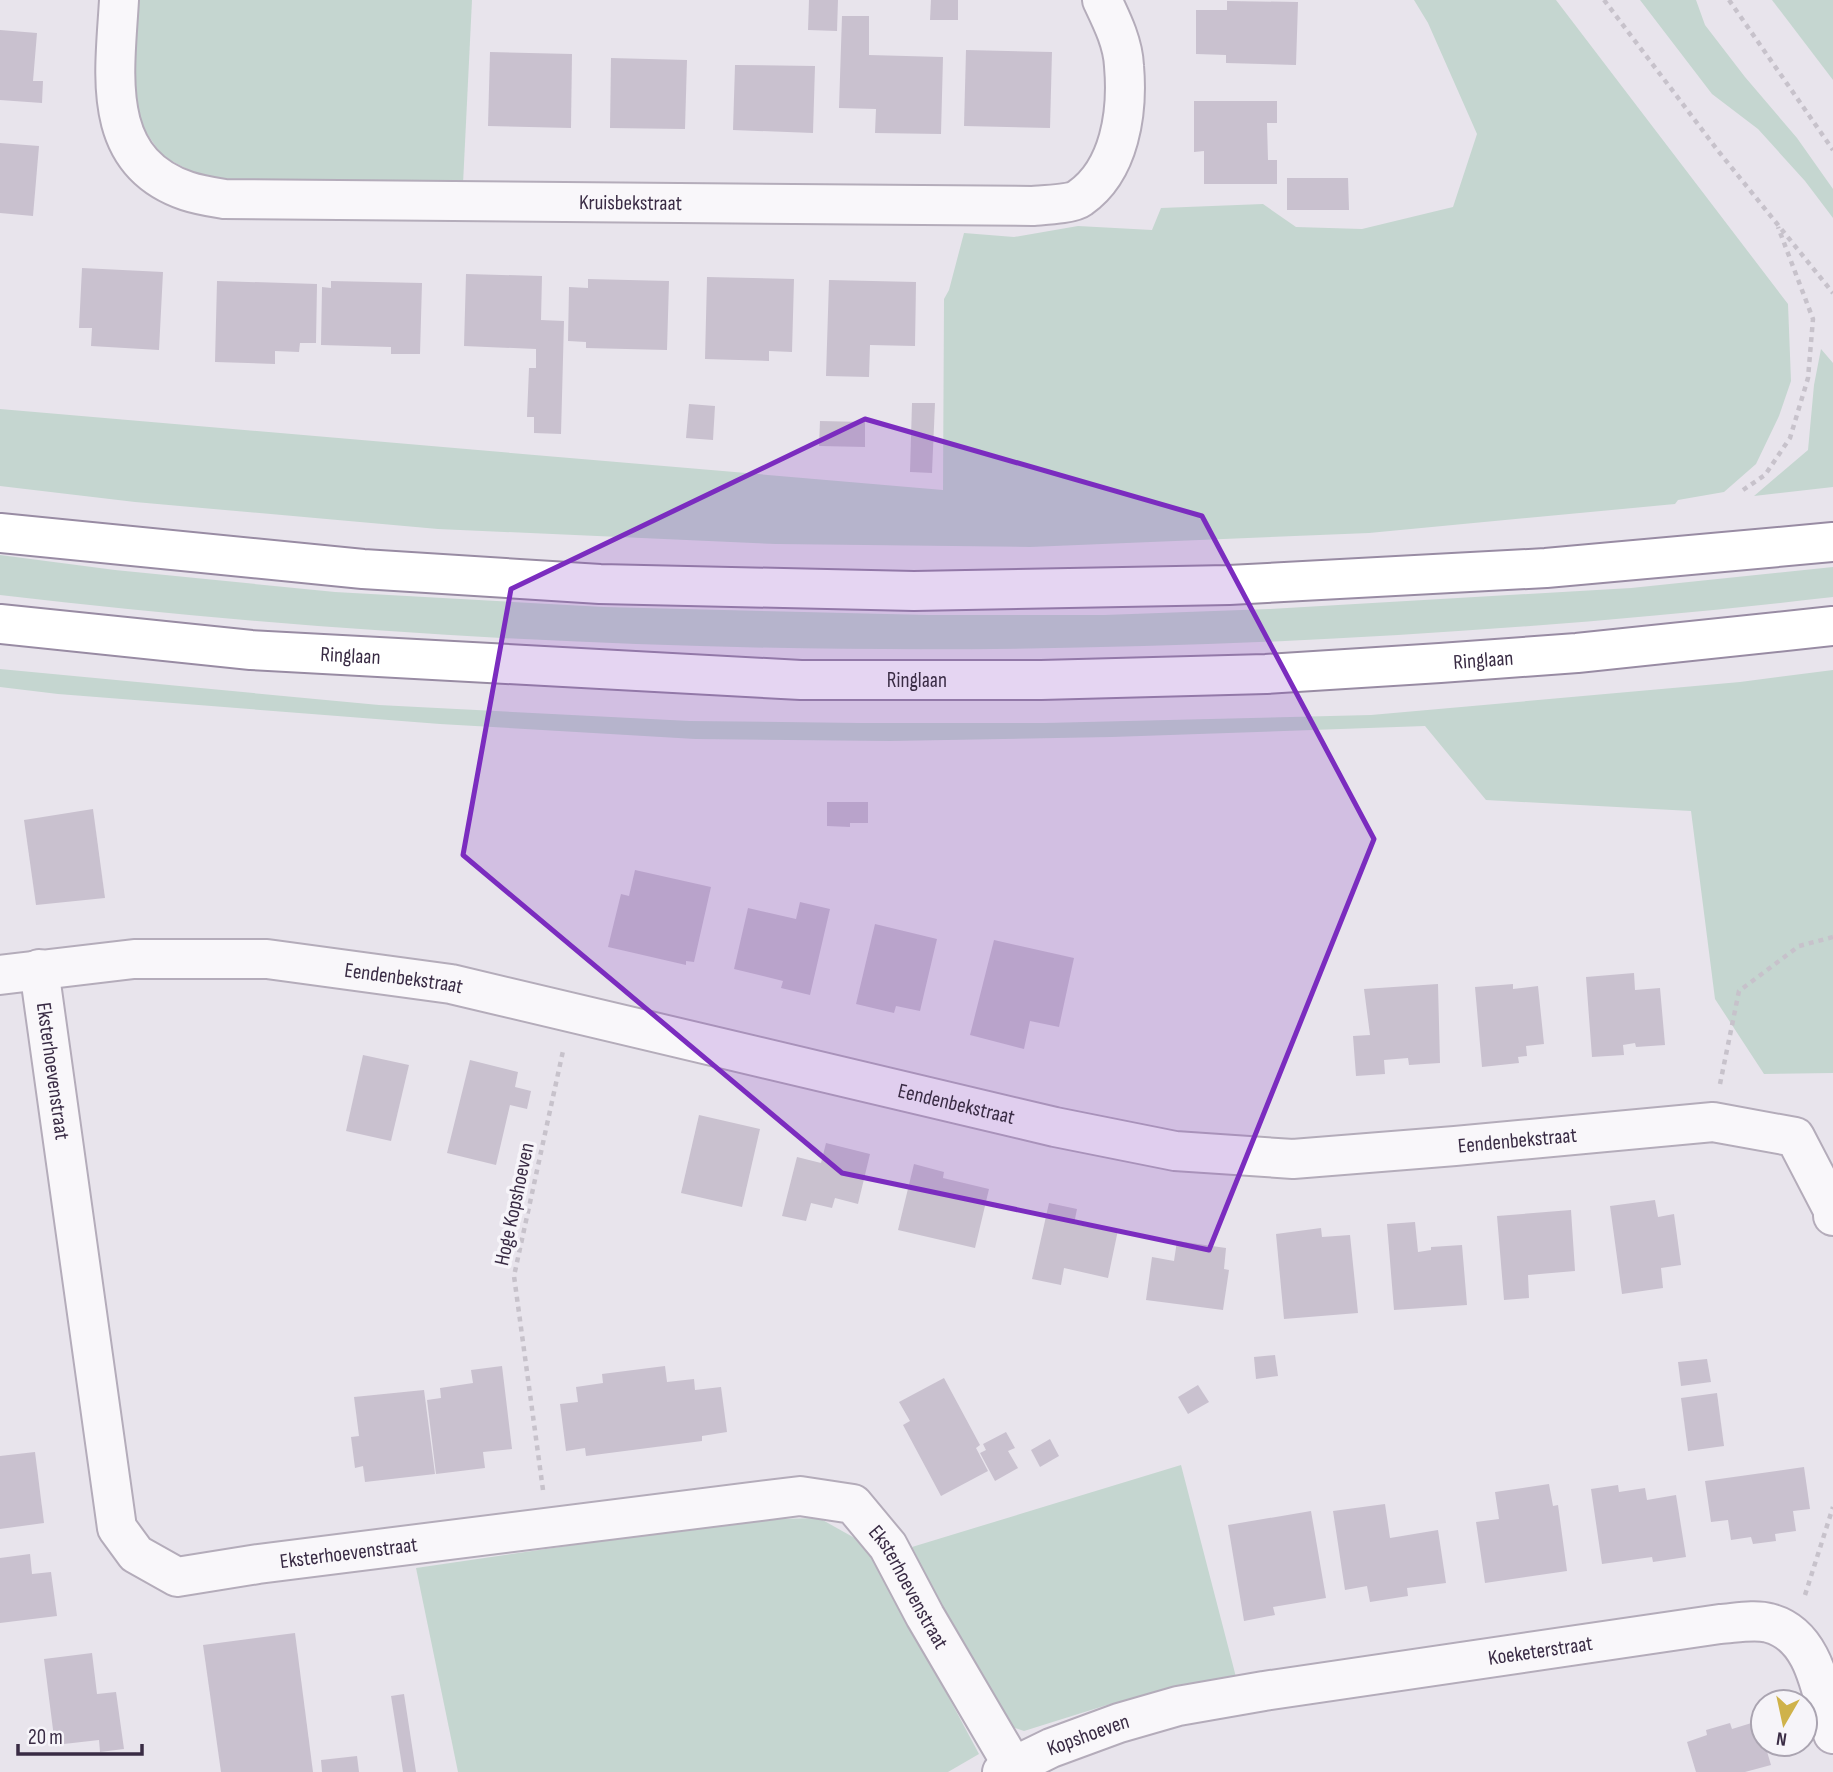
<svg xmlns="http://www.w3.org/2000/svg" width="1833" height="1772" font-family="'Sofia Sans Condensed',sans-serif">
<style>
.green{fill:#c5d6d0}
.building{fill:#c9c1cf}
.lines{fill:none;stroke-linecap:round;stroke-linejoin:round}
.street-casing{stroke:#b4acba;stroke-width:42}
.highway-casing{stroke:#988ba3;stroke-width:42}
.path{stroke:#c7c2cb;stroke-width:4.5;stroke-dasharray:5 5;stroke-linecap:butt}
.street{stroke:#f9f7fa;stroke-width:38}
.highway{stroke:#fff;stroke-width:38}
.marked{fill:#7b2cbf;fill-opacity:0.2;stroke:#7b2cbf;stroke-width:5;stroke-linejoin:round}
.labels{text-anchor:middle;stroke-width:7;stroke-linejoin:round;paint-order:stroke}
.street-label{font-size:21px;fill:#392b44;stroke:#f6f4f9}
</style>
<rect width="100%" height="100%" fill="#e8e4ec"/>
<g class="green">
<polygon points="139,0 472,0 463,184 208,180 162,156 144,129 133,98"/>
<polygon points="1414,0 1556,0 1788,304 1791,381 1779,416 1756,464 1724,492 1678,500 1675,504 1369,533 1030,547 776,544 438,529 135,502 0,486 0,409 943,490 944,299 949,290 964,233 1014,237 1078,226 1152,230 1161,208 1263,204 1296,227 1362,229 1453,207 1477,134 1428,23"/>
<polygon points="1640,0 1696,0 1705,25 1745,77 1797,138 1833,189 1833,218 1805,181 1758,129 1712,94"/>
<polygon points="1772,0 1833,0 1833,80"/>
<polygon points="1821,349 1833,363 1833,487 1754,496 1808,450 1814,385"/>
<path d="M 0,555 L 115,570 L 335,592 L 604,607 L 929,615 L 1104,615 L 1269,609 L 1631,588 L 1833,567 L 1833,597 C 1225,667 608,667 0,595 Z"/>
<polygon points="0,669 379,705 690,721 861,723 1044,723 1371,715 1740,682 1833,670 1833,1073 1764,1074 1715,999 1691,811 1486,800 1425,726 1112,737 890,741 695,739 440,724 58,694 0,687"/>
<polygon points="1181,1465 1236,1677 1172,1689 1107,1705 1024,1731 1001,1723 986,1698 912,1547"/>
<polygon points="819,1518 860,1541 879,1567 979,1754 948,1772 458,1772 416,1568 704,1526 778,1519"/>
</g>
<g class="building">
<polygon points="809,0 838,0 837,31 808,30"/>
<polygon points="931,0 958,0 958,20 930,20"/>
<polygon points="1227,1 1298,2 1296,65 1226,63 1226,55 1196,54 1196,10 1227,10"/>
<polygon points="842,16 869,16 869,55 943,57 941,134 875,133 876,109 839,108"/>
<polygon points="0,30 37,33 33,81 43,81 42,103 0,100"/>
<polygon points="966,50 1052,52 1050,128 964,126"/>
<polygon points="490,52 572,54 571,128 488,126"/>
<polygon points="611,58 687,60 685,129 610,128"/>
<polygon points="735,65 815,66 813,133 733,130"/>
<polygon points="1194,101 1277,101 1277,123 1267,123 1268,160 1277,160 1277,184 1204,184 1204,151 1194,152"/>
<polygon points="0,143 39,146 33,216 0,213"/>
<polygon points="1287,178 1348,178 1349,210 1287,210"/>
<polygon points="82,268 163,272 159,350 91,346 92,328 79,328"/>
<polygon points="466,274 542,276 541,320 564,321 561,434 534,433 534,417 527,417 529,368 536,368 536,349 464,346"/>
<polygon points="707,277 794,279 792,352 769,351 769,361 705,359"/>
<polygon points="588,279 669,281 667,350 586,348 586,342 568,341 569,287 588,288"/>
<polygon points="829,280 916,282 915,346 870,345 869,377 826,376"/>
<polygon points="217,281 317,284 316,343 300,343 299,352 275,351 275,364 215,362"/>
<polygon points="331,281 422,283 420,354 391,354 391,347 321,345 322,287 331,288"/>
<polygon points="912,403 935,403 932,473 910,472"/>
<polygon points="689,404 715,406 713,440 686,438"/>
<polygon points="820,421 865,422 865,447 819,446"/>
<polygon points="827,802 868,802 868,823 850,823 850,827 827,826"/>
<polygon points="93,809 105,898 36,905 24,820"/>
<polygon points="635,870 711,887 694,962 686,961 686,965 608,947 621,894 629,896"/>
<polygon points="800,902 830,909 810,995 781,988 783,981 734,969 748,908 796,919"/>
<polygon points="875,924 937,939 920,1011 896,1006 894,1013 856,1004"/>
<polygon points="994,940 1074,958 1059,1027 1030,1021 1024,1049 970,1035"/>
<polygon points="1634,973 1635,990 1660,988 1665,1045 1636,1047 1635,1043 1623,1045 1624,1055 1592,1057 1586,977"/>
<polygon points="1438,984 1440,1063 1409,1065 1408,1058 1384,1060 1385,1074 1356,1076 1353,1036 1370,1035 1364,989"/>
<polygon points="1513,984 1513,989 1538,986 1544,1044 1526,1046 1527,1056 1518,1057 1519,1063 1482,1067 1475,987"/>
<polygon points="363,1055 409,1065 391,1141 346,1131"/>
<polygon points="470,1060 518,1072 515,1087 531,1091 527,1109 510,1105 496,1165 447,1153"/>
<polygon points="699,1115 760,1129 742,1207 681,1193"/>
<polygon points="826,1143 870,1154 858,1204 835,1198 832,1208 811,1203 806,1221 782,1216 797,1157 821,1163"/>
<polygon points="914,1164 944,1172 943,1178 989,1189 975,1248 898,1230"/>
<polygon points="1655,1200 1658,1217 1674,1214 1681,1265 1661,1268 1663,1288 1622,1294 1610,1206"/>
<polygon points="1049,1203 1077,1209 1074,1224 1089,1227 1090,1224 1118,1230 1108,1278 1064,1268 1061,1285 1032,1279"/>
<polygon points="1571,1210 1575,1271 1528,1275 1529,1298 1504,1300 1497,1216"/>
<polygon points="1415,1222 1418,1252 1431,1250 1431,1247 1462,1245 1467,1305 1394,1310 1387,1224"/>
<polygon points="1321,1228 1322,1237 1350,1235 1358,1313 1284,1319 1276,1234"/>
<polygon points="1177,1241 1226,1248 1224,1269 1229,1270 1223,1310 1146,1300 1152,1257 1174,1261"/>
<polygon points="1275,1355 1278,1376 1256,1379 1254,1357"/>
<polygon points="1707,1359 1711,1382 1681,1386 1678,1362"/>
<polygon points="502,1366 512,1449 483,1452 485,1468 436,1474 427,1400 441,1398 440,1388 473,1383 471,1370"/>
<polygon points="665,1366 667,1382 694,1379 695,1390 721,1387 727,1432 702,1436 702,1441 586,1456 585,1448 566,1451 560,1404 578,1402 576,1387 603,1383 602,1374"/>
<polygon points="944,1378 980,1445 976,1448 988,1471 941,1496 903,1425 910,1421 899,1402"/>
<polygon points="1198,1385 1209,1402 1188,1414 1178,1397"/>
<polygon points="424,1390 435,1474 365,1482 363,1466 355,1468 351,1437 359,1436 354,1397"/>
<polygon points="1717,1393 1724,1446 1688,1451 1681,1398"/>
<polygon points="1006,1432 1015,1448 1008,1451 1018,1468 995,1481 980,1453 986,1450 983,1444"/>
<polygon points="1050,1439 1059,1456 1040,1467 1031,1450"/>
<polygon points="35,1452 44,1523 0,1529 0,1456"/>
<polygon points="1804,1467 1810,1509 1793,1511 1796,1531 1775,1534 1776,1541 1753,1544 1751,1537 1731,1540 1728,1520 1711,1522 1705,1481"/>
<polygon points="1549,1484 1553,1506 1558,1505 1567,1571 1485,1583 1476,1522 1499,1519 1495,1492"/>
<polygon points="1618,1485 1619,1492 1645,1488 1647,1500 1676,1495 1686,1557 1653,1562 1652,1557 1602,1564 1591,1489"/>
<polygon points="1385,1504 1390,1538 1438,1530 1446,1583 1407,1588 1408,1596 1370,1602 1367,1586 1345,1590 1333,1511"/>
<polygon points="1311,1511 1326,1598 1273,1607 1275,1615 1244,1621 1228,1525"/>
<polygon points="30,1554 32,1574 51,1572 57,1616 0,1623 0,1558"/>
<polygon points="295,1633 313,1772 221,1772 203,1645"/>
<polygon points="92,1653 97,1694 116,1692 124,1749 100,1752 99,1740 55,1745 44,1659"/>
<polygon points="404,1694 416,1772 403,1772 391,1696"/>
<polygon points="1758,1721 1771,1765 1745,1772 1696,1772 1687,1742 1707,1735 1706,1730 1730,1723 1732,1729"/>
<polygon points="357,1756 359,1772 322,1772 321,1760"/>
</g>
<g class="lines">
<defs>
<g id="street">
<path id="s1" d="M 119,0 C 115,73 99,161 187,191 C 199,195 212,197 224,199 L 1033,206 C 1044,205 1072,204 1080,198 C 1120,170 1128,112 1124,66 C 1123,43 1112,21 1102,0"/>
<path id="s2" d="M 39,969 L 117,1528 L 136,1554 L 177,1577 L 258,1564 L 800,1496 L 853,1504 L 888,1546 L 925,1616 L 1013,1766"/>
<path id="s3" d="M 0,975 L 134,959 L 267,959 L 451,984 L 1055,1127 L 1175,1151 L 1293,1159 L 1455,1146 L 1713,1122 L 1795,1137 L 1833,1210 L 1833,1216"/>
<path id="s4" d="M 1002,1772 L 1051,1748 L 1119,1723 L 1178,1706 L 1264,1691 L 1720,1624 C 1735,1623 1755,1619 1769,1623 C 1816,1635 1821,1694 1833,1734"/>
</g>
<g id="highway">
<polyline points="0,533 363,569 600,584 914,591 1229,585 1546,568 1833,542"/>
<path id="s5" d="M 0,624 L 251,650 L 801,680 L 1041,680 L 1266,674 L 1440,663 L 1577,653 L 1833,626"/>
</g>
</defs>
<use href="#street" class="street-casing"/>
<use href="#highway" class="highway-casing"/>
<g class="path">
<polyline points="1604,0 1719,152 1833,293"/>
<polyline points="1729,0 1833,150"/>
<polyline points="1743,490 1765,475 1790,438 1808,378 1813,319 1778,227"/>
<polyline points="1720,1084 1739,991 1799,946 1833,937"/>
<polyline points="543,1490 514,1276 563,1051"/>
<polyline points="1805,1595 1833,1507"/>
</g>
<use href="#street" class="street"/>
<use href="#highway" class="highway"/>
</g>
<path class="marked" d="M 865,419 L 1202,516 L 1374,839 L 1209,1250 L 842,1173 L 463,855 L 511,589 Z"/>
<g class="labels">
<g class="street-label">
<text dy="7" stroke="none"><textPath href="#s1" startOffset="667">Kruisbekstraat</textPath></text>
<text dy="7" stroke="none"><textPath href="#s5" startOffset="352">Ringlaan</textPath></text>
<text dy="7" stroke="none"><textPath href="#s5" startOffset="1486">Ringlaan</textPath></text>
<text dy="7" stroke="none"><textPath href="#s5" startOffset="919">Ringlaan</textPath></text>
<text dy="7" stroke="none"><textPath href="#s3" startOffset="406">Eendenbekstraat</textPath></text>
<text dy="7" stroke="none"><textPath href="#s2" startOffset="103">Eksterhoevenstraat</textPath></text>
<text dy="7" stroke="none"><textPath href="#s3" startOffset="973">Eendenbekstraat</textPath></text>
<text dy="7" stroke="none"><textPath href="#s3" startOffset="1540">Eendenbekstraat</textPath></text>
<text transform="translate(514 1204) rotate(-78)" y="7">Hoge Kopshoeven</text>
<text dy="7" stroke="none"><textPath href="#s2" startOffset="817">Eksterhoevenstraat</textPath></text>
<text dy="7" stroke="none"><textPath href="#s2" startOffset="1426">Eksterhoevenstraat</textPath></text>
<text dy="7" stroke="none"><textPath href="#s4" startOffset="555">Koeketerstraat</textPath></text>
<text dy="7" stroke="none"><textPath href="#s4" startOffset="94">Kopshoeven</textPath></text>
</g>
</g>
<g transform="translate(1784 1723) rotate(189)"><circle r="33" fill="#f6f4f9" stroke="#aaa4b1" stroke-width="2"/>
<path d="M0-5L12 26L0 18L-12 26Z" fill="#cfb24a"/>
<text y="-10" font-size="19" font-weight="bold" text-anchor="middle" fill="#392b44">N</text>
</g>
<path d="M18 1744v10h124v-10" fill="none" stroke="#392b44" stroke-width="3.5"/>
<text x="28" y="1744" font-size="21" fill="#392b44" stroke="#f6f4f9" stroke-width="5" paint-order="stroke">20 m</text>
</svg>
